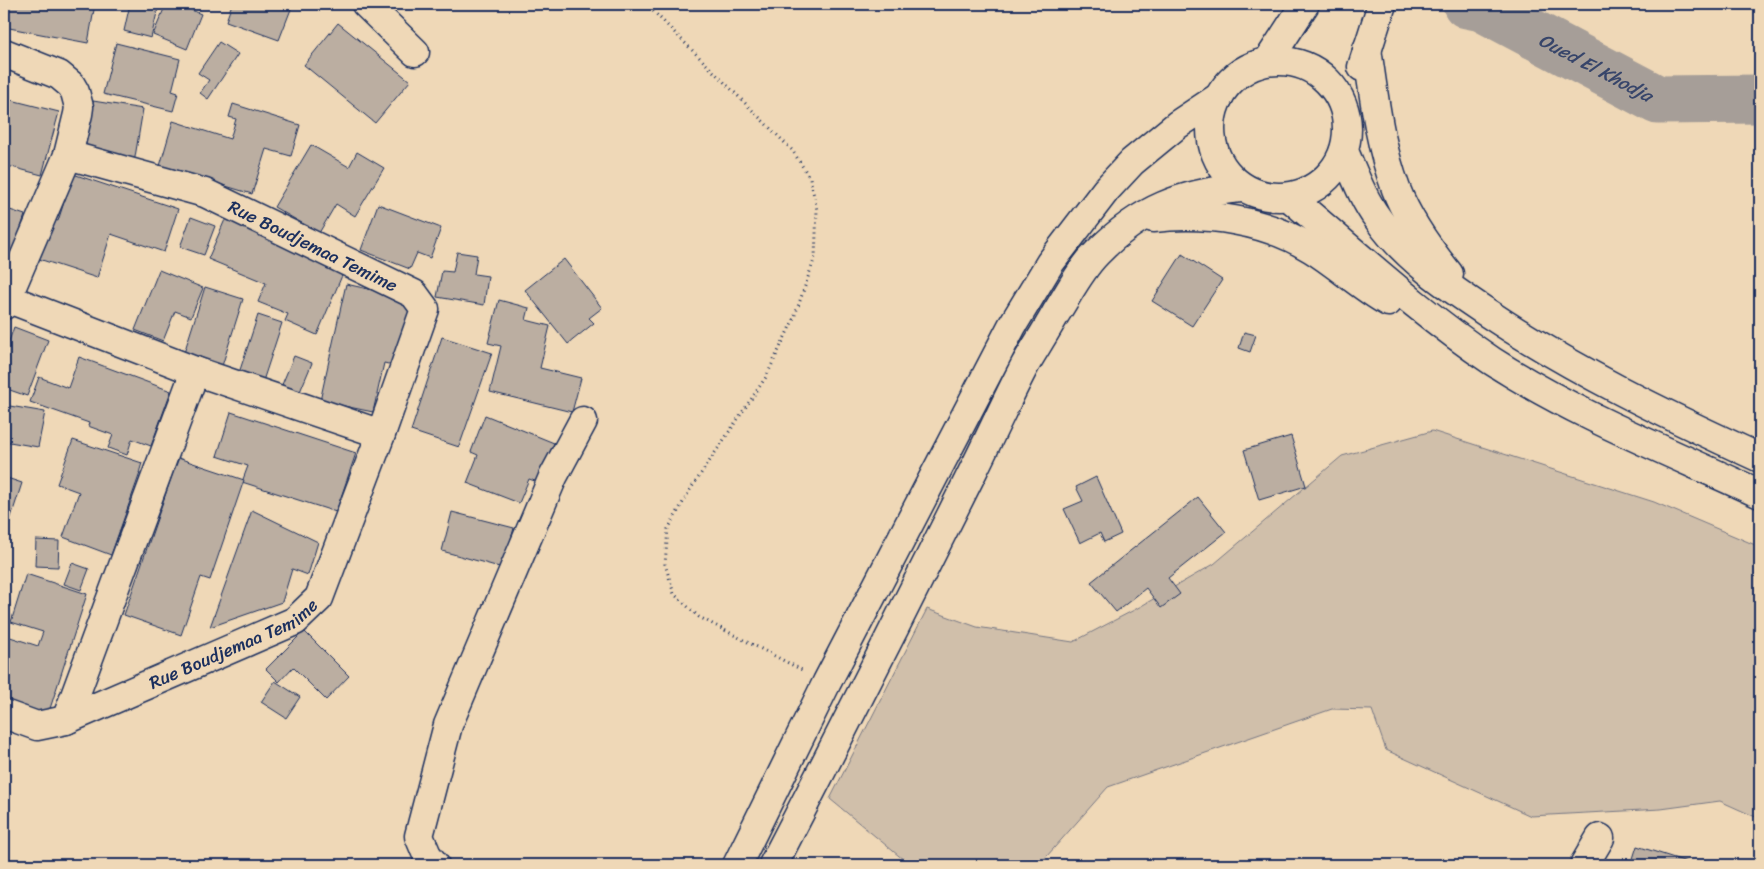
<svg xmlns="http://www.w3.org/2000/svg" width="1764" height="869" font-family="Sriracha,sans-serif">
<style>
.green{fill:#d0bfaa;stroke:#767784}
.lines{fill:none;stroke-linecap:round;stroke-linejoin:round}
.river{stroke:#a69e98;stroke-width:49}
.building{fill:#bbaea1;stroke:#1b2f5e}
.minor-casing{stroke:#1b2f5e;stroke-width:31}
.highway-casing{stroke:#1b2f5e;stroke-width:31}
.path{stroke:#1b2f5e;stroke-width:3;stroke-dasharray:1 4;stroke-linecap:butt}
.minor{stroke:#efd8b7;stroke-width:28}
.highway{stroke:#efd8b7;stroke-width:28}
.labels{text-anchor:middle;stroke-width:4;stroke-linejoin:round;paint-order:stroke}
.street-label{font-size:18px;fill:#1b2f5e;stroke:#efd8b7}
.water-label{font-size:19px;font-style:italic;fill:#37456a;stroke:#efd8b7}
</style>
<rect width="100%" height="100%" fill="#efd8b7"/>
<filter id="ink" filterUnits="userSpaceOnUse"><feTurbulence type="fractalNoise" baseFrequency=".02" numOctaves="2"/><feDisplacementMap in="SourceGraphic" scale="10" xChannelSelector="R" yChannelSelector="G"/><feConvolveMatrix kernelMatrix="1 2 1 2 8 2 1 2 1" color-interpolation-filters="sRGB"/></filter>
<g filter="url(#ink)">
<polygon class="green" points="1432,431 1654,502 1760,547 1760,819 1720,801 1661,809 1531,816 1386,750 1372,710 1332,709 1108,787 1039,865 910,865 830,799 927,609 977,627 1073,642 1136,609 1214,564 1342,456"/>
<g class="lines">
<path class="river" id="s1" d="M 1467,4 L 1482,7 L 1658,100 L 1760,99"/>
</g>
<g class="building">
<polygon points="4,4 95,4 88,43 4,27"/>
<polygon points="130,4 159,4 151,38 124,31"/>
<polygon points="166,4 177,4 201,14 187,49 153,35"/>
<polygon points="232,4 293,4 279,40 226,21"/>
<polygon points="338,23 410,81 375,123 304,65"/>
<polygon points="219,42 238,54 208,99 200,93 209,80 198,73"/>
<polygon points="116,43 180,59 172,91 178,93 173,111 103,94"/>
<polygon points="7,99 59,112 42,175 4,165 4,111"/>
<polygon points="93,101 143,109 134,163 84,155"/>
<polygon points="233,104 300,125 291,156 266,149 252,194 160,166 173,121 230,139 236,119 229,117"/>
<polygon points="311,145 349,167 357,152 384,168 355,216 336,204 319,233 274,207"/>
<polygon points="73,174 178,209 164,252 111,234 97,278 39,259 52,219 58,221"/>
<polygon points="378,204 441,228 430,258 417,253 410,269 361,250"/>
<polygon points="4,208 25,215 4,280"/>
<polygon points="227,215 346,266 317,335 285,321 288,314 258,302 266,283 208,259"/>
<polygon points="191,217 215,226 204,255 180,247"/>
<polygon points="457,252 477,255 474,274 488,276 484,305 437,297 442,271 453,272"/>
<polygon points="1182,254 1222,280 1192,326 1152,301"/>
<polygon points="564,259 602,308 589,318 594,323 568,344 525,290"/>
<polygon points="159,270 203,288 191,317 175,311 163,341 135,330"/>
<polygon points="346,284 412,299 397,366 384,363 373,412 320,401"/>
<polygon points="205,287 243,299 222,366 184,353"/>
<polygon points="499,300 529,308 526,320 550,326 540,368 581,378 572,412 490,392 501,346 488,343"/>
<polygon points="258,315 282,323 263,381 239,373"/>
<polygon points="14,327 48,340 27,396 4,388 4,355"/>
<polygon points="1244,332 1256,335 1250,352 1239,348"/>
<polygon points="442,337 492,353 459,447 411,431"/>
<polygon points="294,356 312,363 299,394 281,387"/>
<polygon points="79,357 171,391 151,446 132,439 127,455 108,448 113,435 88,426 89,423 30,402 39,377 68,388"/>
<polygon points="4,405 45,412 38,447 4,441"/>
<polygon points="231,412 356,453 336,512 242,482 248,466 217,456"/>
<polygon points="485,415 554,443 538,482 529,479 519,503 467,483 478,455 471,452"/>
<polygon points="1291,436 1306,486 1259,500 1244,450"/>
<polygon points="73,440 142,463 139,473 140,473 111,555 63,537 79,492 57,484"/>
<polygon points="178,458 244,480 210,580 201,577 181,635 124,615"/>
<polygon points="4,477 22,483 4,539"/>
<polygon points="1096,477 1121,534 1104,542 1100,533 1080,543 1064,509 1083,501 1076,487"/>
<polygon points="1198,497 1226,532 1168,578 1180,594 1161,608 1146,588 1116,612 1091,582"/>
<polygon points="252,510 318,542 308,575 292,569 282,602 210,627"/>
<polygon points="452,512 514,528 503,568 442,551"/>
<polygon points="36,540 59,541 58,567 35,566"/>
<polygon points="72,563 89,569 81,590 64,584"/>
<polygon points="26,574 87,594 46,721 4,708 4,635 38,646 43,632 11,622"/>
<polygon points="304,631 349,676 326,700 293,667 279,682 266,669"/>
<polygon points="275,681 300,697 286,718 261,702"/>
<polygon points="1637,846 1696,865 1631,865"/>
</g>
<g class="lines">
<defs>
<g id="minor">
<polyline points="366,4 415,52"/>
<polyline points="4,53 59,75 71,85 75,92 79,107 78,114 68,155 4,305"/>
<polyline points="4,297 195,371 381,434"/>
<path id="s2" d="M 4,714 L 37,726 L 66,720 L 295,621 L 319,598 L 381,434 L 425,309 L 414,294 L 205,193 L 68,155"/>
<polyline points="66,720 195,371"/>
<polyline points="435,865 427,855 419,836 448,725 553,477 583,421"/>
<polyline points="1584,865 1600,838"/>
</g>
<g id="highway">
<path d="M 1367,49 C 1374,96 1379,144 1396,189 C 1408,220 1428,248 1449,274"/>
<circle cx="1279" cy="129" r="68"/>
<polyline points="1268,61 1305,4"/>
<polyline points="1362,67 1382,4"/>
<path d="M 1344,151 C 1354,174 1363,199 1378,219 C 1405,258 1447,286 1486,312 C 1573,370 1666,415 1760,458"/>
<path d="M 1289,197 C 1356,253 1419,312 1492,361 C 1576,415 1670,452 1760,494"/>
<path d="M 1153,218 C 1207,212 1266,220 1312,249 C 1338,265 1361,287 1388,302"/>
<polyline points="737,865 827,682 1012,326 1050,263 1106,190 1132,162 1177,125 1219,97"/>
<path d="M 773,865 C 841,734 908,602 974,469 C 991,435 1007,399 1025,365 C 1035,348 1046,331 1056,313 C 1069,293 1080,270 1097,253 C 1140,209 1182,193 1242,188"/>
</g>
</defs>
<use href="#minor" class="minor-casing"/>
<use href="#highway" class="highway-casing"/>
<polyline class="path" points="646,4 792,150 810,178 817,210 815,257 794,318 766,377 690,490 668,529 665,564 674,594 699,617 802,670"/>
<use href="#minor" class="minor"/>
<use href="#highway" class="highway"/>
</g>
</g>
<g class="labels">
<g class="street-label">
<text transform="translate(313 246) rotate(26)" y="6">Rue Boudjemaa Temime</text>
<text dy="6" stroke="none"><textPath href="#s2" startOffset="249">Rue Boudjemaa Temime</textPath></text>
</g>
<g class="water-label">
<text dy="7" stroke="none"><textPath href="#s1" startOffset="144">Oued El Khodja</textPath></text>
</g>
</g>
<rect width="1764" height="869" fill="none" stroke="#efd8b7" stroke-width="20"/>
<rect x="10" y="10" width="1744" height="849" fill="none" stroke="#1b2f5e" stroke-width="2" filter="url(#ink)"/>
</svg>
